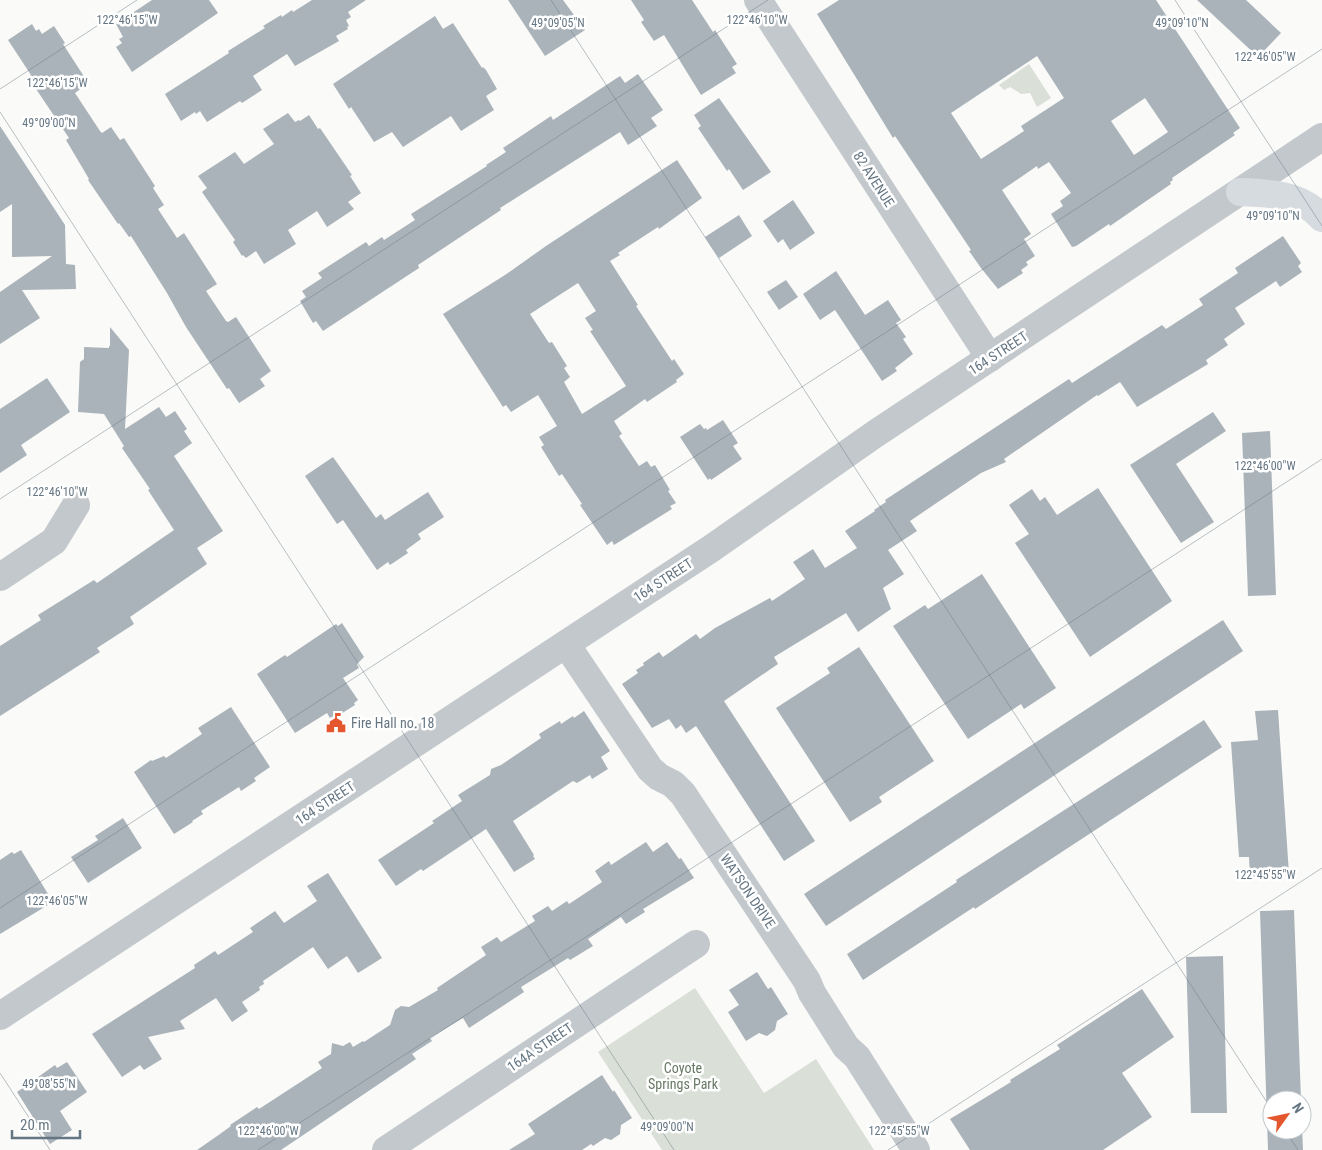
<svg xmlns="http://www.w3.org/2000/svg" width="1322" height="1150" font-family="'Roboto Condensed',sans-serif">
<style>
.green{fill:#dadfd7}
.building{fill:#aab3b9;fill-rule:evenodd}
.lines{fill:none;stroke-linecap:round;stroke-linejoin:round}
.minor{stroke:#c3c8cc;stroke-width:28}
.major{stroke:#d6dbdf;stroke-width:28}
.ticks{fill:none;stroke:#657683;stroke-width:1;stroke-opacity:0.45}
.labels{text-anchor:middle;stroke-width:5;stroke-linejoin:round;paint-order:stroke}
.street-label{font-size:14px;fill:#657683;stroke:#fff}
.poi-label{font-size:14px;fill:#657683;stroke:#fff;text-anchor:start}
.park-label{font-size:14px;fill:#687a64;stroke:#fff}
.ticks-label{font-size:12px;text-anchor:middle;fill:#657683;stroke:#fff;stroke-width:5;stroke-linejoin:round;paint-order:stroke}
</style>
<rect width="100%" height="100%" fill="#fafaf8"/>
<g class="green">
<polygon points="1029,64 1051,98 1037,107 1030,93 1021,94 1010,87 1004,90 999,85"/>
<polygon points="695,988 764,1093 816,1059 874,1150 662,1150 598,1052"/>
</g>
<g class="building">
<polygon points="152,0 209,0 218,13 132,72 116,47 122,43 119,39 123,37 116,24"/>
<polygon points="312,0 366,0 348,12 351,17 346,20 349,26 347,27 348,29 336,36 339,41 295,66 287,54 253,76 262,90 242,103 240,101 207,122 200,111 196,114 195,112 181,121 165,94 229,53 228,51 265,28 263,26 281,15 282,17 292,10 293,12"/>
<polygon points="508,0 563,0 585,30 545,56"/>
<polygon points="631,0 692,0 713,32 715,30 737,64 732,67 736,73 701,95 664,35 654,41 641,22 644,20"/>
<path d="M 839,0 L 1156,0 L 1240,128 L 1233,133 L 1235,135 L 1172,178 L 1173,180 L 1170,182 L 1171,184 L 1155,195 L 1110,226 L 1109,224 L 1076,246 L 1072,247 L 1051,214 L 1063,206 L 1060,201 L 1071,193 L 1049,162 L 1038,169 L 1037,166 L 1002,190 L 1031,234 L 1024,239 L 1035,256 L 1026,262 L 1028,265 L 1021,270 L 1023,273 L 998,289 L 981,268 L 969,251 L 971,250 L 895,136 L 893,138 L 817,14 ZM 1037,56 L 1064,98 L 1021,126 L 1024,131 L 981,159 L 951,113 ZM 1145,98 L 1168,132 L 1134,155 L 1111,121 Z"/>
<polygon points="1197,0 1246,0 1281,33 1258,57"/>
<polygon points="435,16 443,29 453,23 482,68 483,67 486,70 497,89 486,96 494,110 461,131 451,116 403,147 392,132 374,142 351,107 349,109 333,84"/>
<polygon points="32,24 36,31 39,29 42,34 54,26 65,43 63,44 85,78 78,83 82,88 75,93 100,131 102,133 111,127 120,140 124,138 155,186 153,188 164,205 158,209 177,238 184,233 217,284 206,291 226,321 228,322 236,317 271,371 260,379 265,386 239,403 229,388 227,389 186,327 167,293 131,236 129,237 119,223 118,224 88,180 89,179 66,140 69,138 28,77 31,75 8,40"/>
<polygon points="638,74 663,110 651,118 657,126 628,145 620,132 500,208 501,210 418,265 419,268 323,331 316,321 313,323 300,301 306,297 302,291 322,278 318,273 366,242 369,246 382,237 384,240 415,220 411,214 487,166 486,165 506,152 503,148 551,116 553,120 620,76 625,83"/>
<polygon points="719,98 771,172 743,190 729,169 727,171 698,128 701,126 694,115"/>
<polygon points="288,113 295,122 299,120 300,121 309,115 318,129 320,128 352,175 350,176 361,193 348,202 354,209 327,227 317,211 288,230 296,244 264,264 256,251 246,258 243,255 242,256 233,242 235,240 202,192 207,188 198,176 235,152 244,164 274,144 263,129"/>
<polygon points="0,126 65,225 66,264 75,265 76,289 22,290 40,318 0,344 0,292 52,256 12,257 12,204 0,212"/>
<path d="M 677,160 L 702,198 L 659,229 L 658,227 L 618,253 L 620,255 L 610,261 L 638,305 L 636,306 L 672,361 L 674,359 L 684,374 L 676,380 L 677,382 L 647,402 L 645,399 L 614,421 L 622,434 L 619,436 L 639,466 L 647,461 L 651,467 L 655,465 L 670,490 L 668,491 L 676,503 L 670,506 L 672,509 L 614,545 L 612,541 L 607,545 L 580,505 L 582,504 L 562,474 L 559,476 L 541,447 L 544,445 L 539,437 L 557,426 L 538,395 L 511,412 L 506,405 L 503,407 L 443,314 L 505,275 L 546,246 ZM 578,283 L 596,311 L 585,318 L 593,330 L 590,331 L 626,386 L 582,414 L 564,382 L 570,377 L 564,368 L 567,366 L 552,342 L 549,343 L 530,314 Z"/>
<polygon points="793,200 815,233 790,250 783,239 778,243 763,221"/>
<polygon points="739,215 752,236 719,258 705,237"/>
<polygon points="1283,236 1301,263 1298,266 1302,272 1280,287 1276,281 1235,308 1245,324 1224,339 1228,345 1206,360 1208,364 1137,407 1120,382 1098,396 1097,395 1004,459 1006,462 981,473 935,504 910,521 917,531 888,550 904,574 883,588 891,609 858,632 846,613 774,657 778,664 724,701 815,841 784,861 696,726 686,733 681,725 676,729 669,719 652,728 622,684 638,673 636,670 644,665 643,663 659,652 663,657 696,634 700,639 715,628 770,598 772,601 805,579 793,562 813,549 825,568 857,548 845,531 875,511 874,510 886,502 885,500 1069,379 1072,383 1162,325 1166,329 1203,305 1199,299 1238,273 1235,268"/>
<polygon points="836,271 865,315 888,300 901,320 896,323 906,337 903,339 913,354 895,368 897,371 882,381 835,310 820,320 803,294"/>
<polygon points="786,280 798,297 779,310 767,292"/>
<polygon points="110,327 129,350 125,429 159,407 166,417 175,411 187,429 184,431 192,443 174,456 223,531 197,548 207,564 130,617 134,624 97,648 100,652 0,716 0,646 41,620 38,615 94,580 97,583 174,530 148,490 150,489 122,448 124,446 104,414 78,412 80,362 84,359 84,347 109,348 109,346 110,346"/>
<polygon points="47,378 70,412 21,445 27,455 0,473 0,409"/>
<polygon points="1213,412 1226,431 1176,464 1214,522 1181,543 1130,465"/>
<polygon points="723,420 738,443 733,446 742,459 711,480 710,478 708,480 680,437 700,424 704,429 706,428 707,430"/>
<polygon points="1270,431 1276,595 1248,596 1242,433"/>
<polygon points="333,457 376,518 381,514 385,520 428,492 444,517 418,534 421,539 406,550 408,553 390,565 388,562 377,570 343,520 337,524 305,476"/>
<polygon points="1098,488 1172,601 1090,657 1015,543 1029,534 1009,505 1032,489 1040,501 1045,497 1057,515"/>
<polygon points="982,574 1056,688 1024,709 1021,704 968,739 893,626 925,605 928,609"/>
<polygon points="1223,620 1243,651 826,926 804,894"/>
<polygon points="342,623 364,657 357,664 359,668 343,678 358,700 354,703 355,705 336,717 335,715 330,718 327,713 295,733 257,674 285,655 287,657 336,624 338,626"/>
<polygon points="859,647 934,761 879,797 882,802 850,822 776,708 830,673 827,668"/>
<polygon points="231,707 270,767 254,778 256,781 241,791 239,787 201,811 203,814 192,821 193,822 174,834 134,772 151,760 152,761 164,756 166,758 202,734 198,728"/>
<polygon points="1278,710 1289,874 1250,877 1249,857 1239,857 1231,742 1258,740 1255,711"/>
<polygon points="584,711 610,751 601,757 608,769 592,779 590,775 577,783 573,781 513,821 534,855 533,856 535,859 514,872 486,829 423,871 421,869 396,886 378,860 434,823 432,821 462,801 458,795 490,775 491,769 501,765 541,738 539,734 560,721 561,724 573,716 574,718"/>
<polygon points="1204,720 1222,747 975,909 974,907 863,980 847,954 957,882 956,880"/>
<polygon points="123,818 142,848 88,883 71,857 98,840 95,836"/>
<polygon points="646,842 653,852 667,842 679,859 681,858 694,878 643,909 645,912 626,924 621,917 588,939 593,946 570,960 568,958 521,987 524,992 469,1028 463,1018 430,1038 432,1041 412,1054 416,1059 281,1150 197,1150 220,1134 231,1126 230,1125 257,1107 259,1109 322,1068 318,1062 331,1054 332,1043 343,1046 350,1042 353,1047 363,1041 364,1042 390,1025 395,1010 401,1006 409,1007 438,990 437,988 486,955 481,947 497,937 501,942 535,921 532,916 548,906 552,911 567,901 569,904 602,882 595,871 609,861 611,865"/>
<polygon points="21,850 53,902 0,934 0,860 12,852 14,854"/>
<polygon points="328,873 382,958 358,973 347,956 328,969 313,947 263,981 264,984 259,987 260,990 242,1002 248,1011 232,1022 216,998 180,1021 185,1029 148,1037 162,1059 144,1070 140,1065 122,1077 92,1034 195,968 194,965 215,951 218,955 253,932 250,928 275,911 284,923 317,901 307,886"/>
<polygon points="1294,910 1301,1100 1272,1100 1272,1130 1302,1130 1302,1127 1303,1150 1268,1150 1260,911"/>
<polygon points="1223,956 1227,1113 1191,1113 1186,957"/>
<polygon points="757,972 768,989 771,987 788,1014 777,1021 775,1030 767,1036 759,1033 746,1041 728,1012 739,1005 729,990"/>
<polygon points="1142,989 1174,1037 1122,1073 1152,1117 1103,1150 970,1150 950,1119 1011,1082 1010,1080 1060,1049 1057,1045"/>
<polygon points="67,1062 87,1092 60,1111 72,1130 50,1144 17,1092 55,1065 57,1068"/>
<polygon points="602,1075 613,1092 614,1090 632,1118 621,1125 620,1134 611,1140 605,1138 593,1146 591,1144 582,1150 509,1150 535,1134 528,1124"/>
</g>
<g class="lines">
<g class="minor">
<polyline points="758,0 990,358"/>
<polyline points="0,577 54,541 76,505"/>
<polyline points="566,644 650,769 659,777 673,784 683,794 807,981 812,993 846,1047 857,1057 916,1150"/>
<polyline points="0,1016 712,548 875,434 1322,137"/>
<polyline points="386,1150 696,944"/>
</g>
<path class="major" d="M 1240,192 C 1269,193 1301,194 1322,218"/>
</g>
<path class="ticks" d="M 551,0 L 1272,1110M 1175,0 L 1322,226M 0,89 L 137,0M 0,112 L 674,1150M 0,499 L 768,0M 0,908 L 1322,49M 0,1073 L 50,1150M 1285,1130 L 1298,1150M 258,1150 L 1322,459M 888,1150 L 1322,868"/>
<defs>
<symbol id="civic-bare" viewBox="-9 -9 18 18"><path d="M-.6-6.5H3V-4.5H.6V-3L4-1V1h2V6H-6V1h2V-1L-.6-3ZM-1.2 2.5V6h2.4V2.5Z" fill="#e4572e" stroke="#fff" stroke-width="2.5" paint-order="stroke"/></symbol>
</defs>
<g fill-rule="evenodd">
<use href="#civic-bare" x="322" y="709" width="28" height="28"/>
</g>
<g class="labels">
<g class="street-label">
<text transform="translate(874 179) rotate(57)" y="5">82 AVENUE</text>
<text transform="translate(998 353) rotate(-33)" y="5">164 STREET</text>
<text transform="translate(663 580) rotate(-33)" y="5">164 STREET</text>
<text transform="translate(325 803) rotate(-33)" y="5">164 STREET</text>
<text transform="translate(748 891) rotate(56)" y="5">WATSON DRIVE</text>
<text transform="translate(540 1047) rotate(-34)" y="5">164A STREET</text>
</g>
<g class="poi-label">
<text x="351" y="728">Fire Hall no. 18</text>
</g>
<g class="park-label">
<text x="683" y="1073">Coyote<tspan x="683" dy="16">Springs Park</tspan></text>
</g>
</g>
<g class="ticks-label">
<text x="127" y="24">122°46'15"W</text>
<text x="757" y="24">122°46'10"W</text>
<text x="558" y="27">49°09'05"N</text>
<text x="1182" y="27">49°09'10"N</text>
<text x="1265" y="61">122°46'05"W</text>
<text x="57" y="87">122°46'15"W</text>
<text x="49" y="127">49°09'00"N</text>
<text x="1273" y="220">49°09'10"N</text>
<text x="1265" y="470">122°46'00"W</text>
<text x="57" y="496">122°46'10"W</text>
<text x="1265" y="879">122°45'55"W</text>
<text x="57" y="905">122°46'05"W</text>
<text x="49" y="1088">49°08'55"N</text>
<text x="667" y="1131">49°09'00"N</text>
<text x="268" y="1135">122°46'00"W</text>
<text x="899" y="1135">122°45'55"W</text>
</g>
<g transform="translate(1287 1115) rotate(57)"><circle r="24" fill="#ffffff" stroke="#c1c8cd"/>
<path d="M0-4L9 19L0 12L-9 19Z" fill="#e4572e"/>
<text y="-8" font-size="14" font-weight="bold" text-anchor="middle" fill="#657683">N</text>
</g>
<path d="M12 1130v8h68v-8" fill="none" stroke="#657683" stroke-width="2.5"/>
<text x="20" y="1130" font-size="15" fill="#657683" stroke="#ffffff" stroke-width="4" paint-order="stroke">20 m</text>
</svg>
